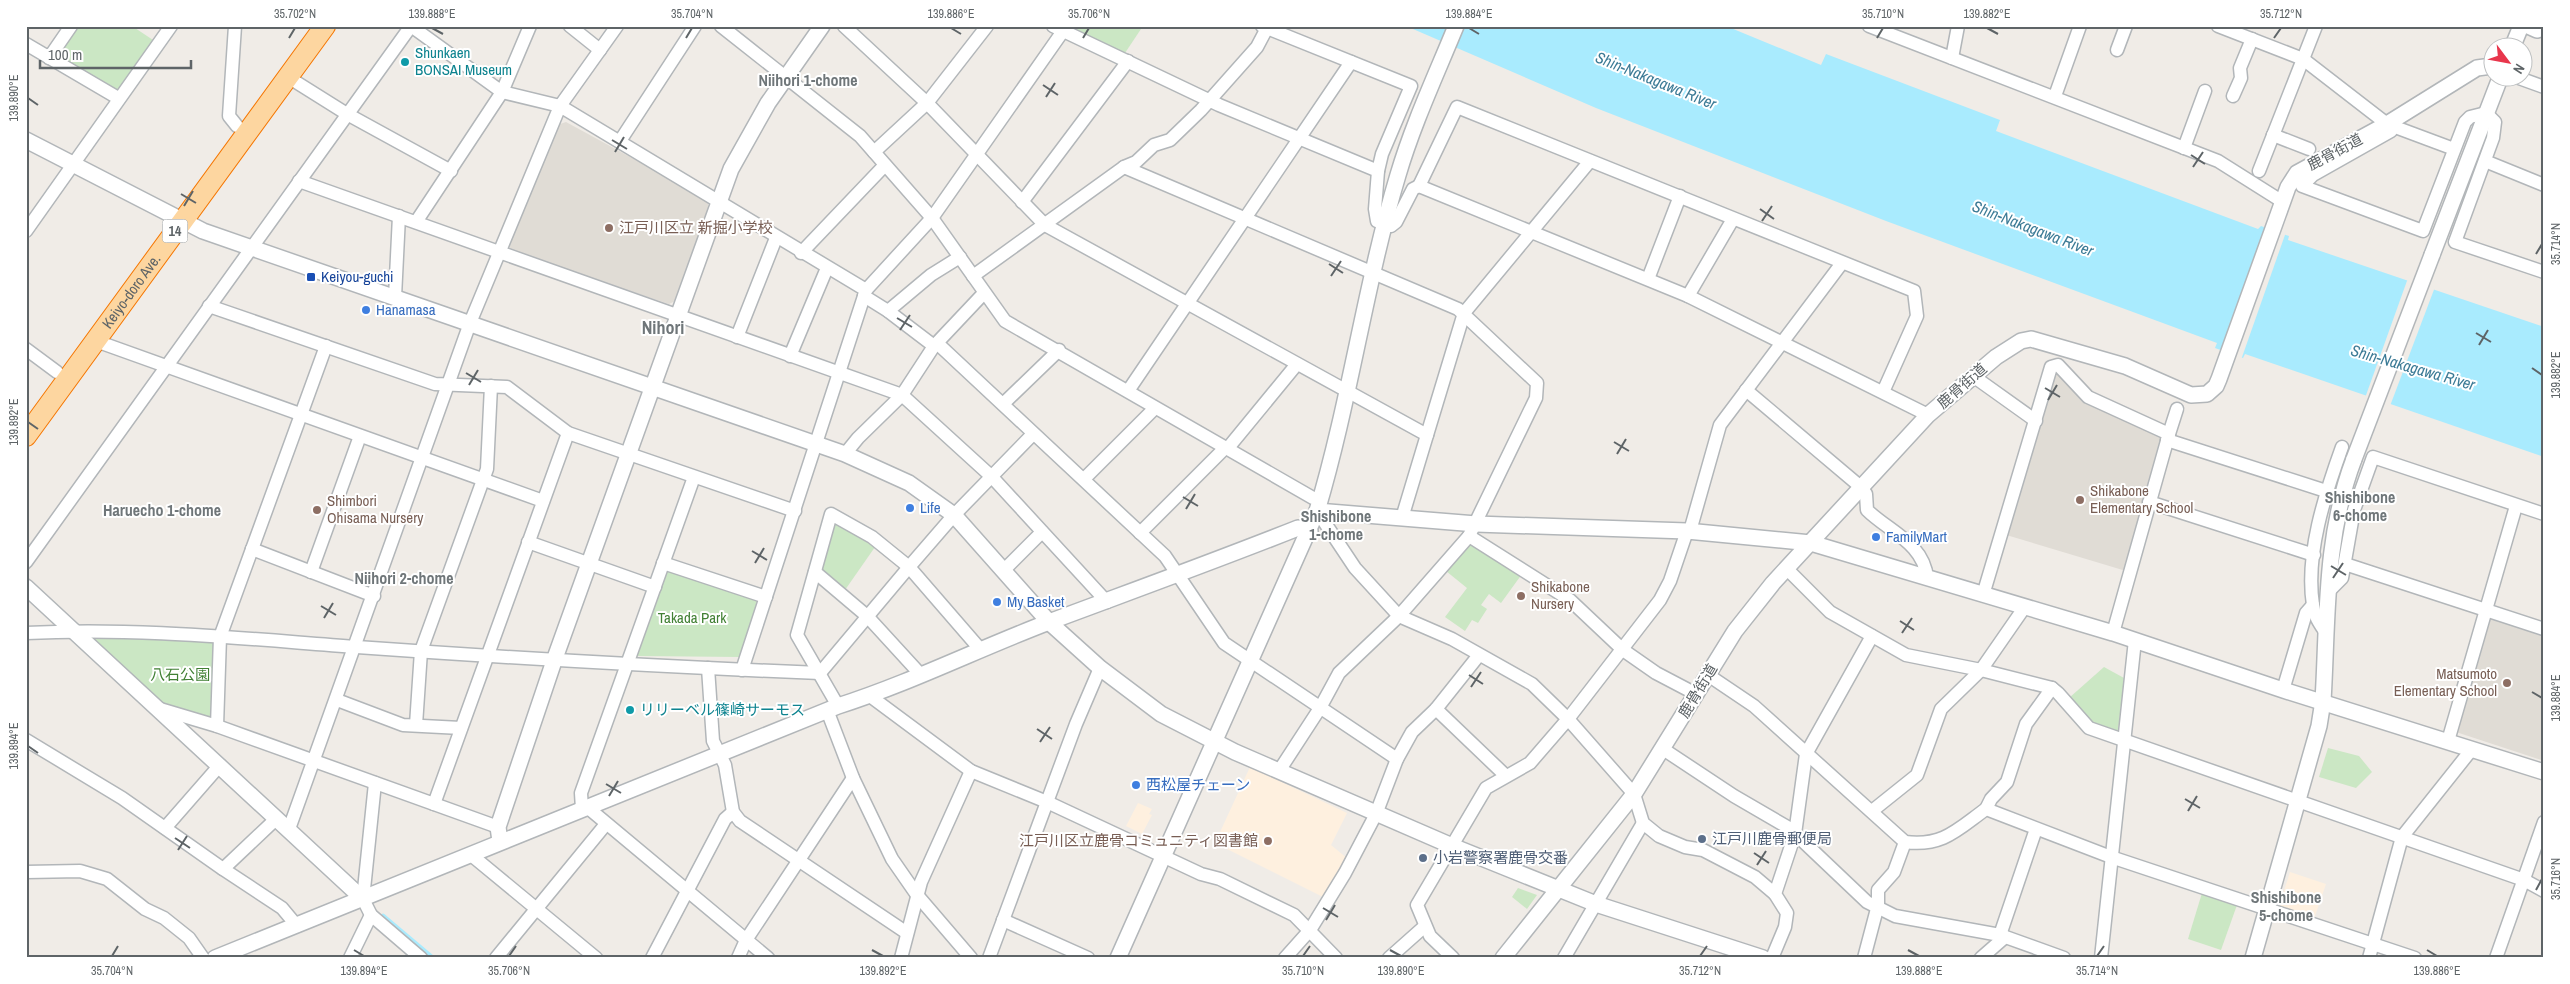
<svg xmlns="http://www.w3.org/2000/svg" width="2570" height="984" font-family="'Archivo Narrow','Noto Sans JP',sans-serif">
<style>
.commercial{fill:#fef0df}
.education{fill:#e0dcd5}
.green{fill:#cbe7c4}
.water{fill:#a9ebfe}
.pier{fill:#f0ece7}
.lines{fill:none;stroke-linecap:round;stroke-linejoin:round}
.stream{stroke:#a9ebfe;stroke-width:3}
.minor-casing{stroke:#b2b6b9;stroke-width:15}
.tertiary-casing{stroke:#b2b6b9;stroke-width:18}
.trunk-casing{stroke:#f57703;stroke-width:22}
.minor{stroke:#fff;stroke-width:12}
.tertiary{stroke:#fff;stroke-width:15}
.trunk{stroke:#fdd6a0;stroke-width:20}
.tertiary-bridge-casing{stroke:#b2b6b9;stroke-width:18;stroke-linecap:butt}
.tertiary-bridge{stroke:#fff;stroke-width:15}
.ticks{fill:none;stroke:#5e6467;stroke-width:2}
.culture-dot{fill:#0f9aa8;stroke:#fff;stroke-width:2}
.education-dot{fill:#8d6e63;stroke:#fff;stroke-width:2}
.transit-dot{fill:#1a4fb4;stroke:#fff;stroke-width:2}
.shop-dot{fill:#3f7fe0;stroke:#fff;stroke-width:2}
.service-dot{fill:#5c6f8a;stroke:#fff;stroke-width:2}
.labels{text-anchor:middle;stroke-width:4;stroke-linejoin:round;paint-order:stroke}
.shield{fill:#fff;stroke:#8e9295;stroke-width:1}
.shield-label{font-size:14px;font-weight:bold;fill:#5e6467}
.culture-label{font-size:15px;fill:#0d838f;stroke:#fff;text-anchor:start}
.street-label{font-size:15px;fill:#5e6467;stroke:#fff}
.education-label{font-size:15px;fill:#785e54;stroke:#fff;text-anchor:start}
.transit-label{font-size:15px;fill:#164399;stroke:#fff;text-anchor:start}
.shop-label{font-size:15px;fill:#366cbe;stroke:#fff;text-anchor:start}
.park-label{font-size:15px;fill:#418034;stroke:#fff}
.service-label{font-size:15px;fill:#4e5e75;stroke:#fff;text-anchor:start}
.neighbourhood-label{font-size:16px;font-weight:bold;fill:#6f7679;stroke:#fff}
.water-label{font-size:16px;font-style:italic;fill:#3c7b96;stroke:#fff}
.quarter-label{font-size:18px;font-weight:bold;fill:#6f7679;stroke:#fff}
.neatline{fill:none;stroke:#5e6467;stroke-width:2}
.ticks-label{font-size:12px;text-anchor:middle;fill:#5e6467}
</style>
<rect width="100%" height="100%" fill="#f0ece7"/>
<g class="commercial">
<polygon points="1250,767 1347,813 1331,845 1348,859 1325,898 1215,843"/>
<polygon points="1138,803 1152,809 1149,814 1152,815 1142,834 1126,826"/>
<polygon points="2290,872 2326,884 2314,919 2279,907"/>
</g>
<g class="education">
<polygon points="566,122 707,199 709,210 675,301 669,304 513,252 509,246 557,125"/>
<polygon points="2055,371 2163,436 2126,571 2003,534"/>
<polygon points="2492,616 2544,633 2544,761 2456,732 2488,618"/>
</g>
<g class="green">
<polygon points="75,26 132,26 156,42 118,95 54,58"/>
<polygon points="1067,26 1143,26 1125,53"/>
<polygon points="833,521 875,547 845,590 822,571"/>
<polygon points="1469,542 1522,574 1501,603 1489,594 1481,605 1487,609 1478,623 1472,620 1465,631 1445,617 1467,588 1446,571"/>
<polygon points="668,570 758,598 740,657 637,656"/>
<polygon points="94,634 216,643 213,719 164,706 91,639"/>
<polygon points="2104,667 2124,678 2118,731 2114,733 2092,725 2069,698"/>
<polygon points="2328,748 2359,756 2372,772 2356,788 2319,777"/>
<polygon points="1518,888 1537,895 1527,909 1512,897"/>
<polygon points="2202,893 2237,905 2221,950 2188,939"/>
</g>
<polygon class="water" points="1406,26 1726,26 1821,65 1826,54 2000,120 1996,131 2258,229 2261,226 2289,236 2288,240 2544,327 2544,457 2245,354 2243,358 2215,348 2217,343 1886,221 1596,108"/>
<g class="pier">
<polygon points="2269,226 2286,232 2241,360 2223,354"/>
<polygon points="2408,278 2435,287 2390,406 2365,398"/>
</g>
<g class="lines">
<polyline class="stream" points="383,915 434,958"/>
<defs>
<g id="minor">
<polyline points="235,26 229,116 237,126"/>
<polyline points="411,26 502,92 560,106 866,290"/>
<polyline points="570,26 600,50"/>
<polyline points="721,26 860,136 932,218 1005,321 1313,498 1321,500"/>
<polyline points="844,26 927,103 1045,225 1427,435 1402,518"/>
<polyline points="1053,26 1219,105 1378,171 1375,209 1377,221 1391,226 1396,222 1413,189 1419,186 1688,296 1928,415"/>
<polyline points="1262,26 1411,86 1382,154 1378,171"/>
<polyline points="1869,26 2218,161 2283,202"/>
<polyline points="2218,26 2303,59 2387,124 2454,149"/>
<polyline points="26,44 118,98"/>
<polyline points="2117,50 2126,26"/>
<polyline points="49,58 71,26"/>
<polyline points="1952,58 1958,26"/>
<polyline points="288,77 347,114 451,171"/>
<polyline points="2519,78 2544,87"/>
<polyline points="2055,96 2080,26"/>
<polyline points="2233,96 2241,78 2240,68 2252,39"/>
<polyline points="2394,126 2391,131 2313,175 2302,186 2423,231 2465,122 2470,117 2486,113 2495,122 2493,138 2455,242 2544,272"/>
<polyline points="2273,135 2309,149"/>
<polyline points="620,141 695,26"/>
<polyline points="2184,148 2205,91"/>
<polyline points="874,152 927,103 987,26"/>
<polyline points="2485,161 2544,185"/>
<polyline points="1124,167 1458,309 1537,383 1536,398 1469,536 1399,616 1339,673 1320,708 1279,771"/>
<polyline points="2259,171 2316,26"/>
<polyline points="299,181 902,395 992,477 1107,602"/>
<polyline points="1419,186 1457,107 1914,291 1917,316 1883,392"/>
<polyline points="1022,202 1128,61"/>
<polyline points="416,222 502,92 530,26"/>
<polyline points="26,231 171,26"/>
<polyline points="801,253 885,165"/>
<polyline points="973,276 1124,167 1136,162 1154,145 1170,140 1201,110 1257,47 1267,28"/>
<polyline points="1648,279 1680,196"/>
<polyline points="864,296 888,311 934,346"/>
<polyline points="1688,296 1733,219"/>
<polyline points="395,297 399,216"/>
<polyline points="209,306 435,384 507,387 568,433 795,511"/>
<polyline points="888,311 931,275 960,257"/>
<polyline points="737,337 776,238"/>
<polyline points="96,341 543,501"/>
<polyline points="937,343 1165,556 1224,643 1397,759"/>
<polyline points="26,349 57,372"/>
<polyline points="790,356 827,268"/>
<polyline points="1973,376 2036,421"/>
<path d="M 1746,390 L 1862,488 L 1866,494 L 1867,510 C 1888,531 1924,543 1927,578"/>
<polyline points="1128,391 1351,62"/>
<polyline points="1003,404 1059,350"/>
<polyline points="2169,434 2177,409"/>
<polyline points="1427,435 1464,313 1590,161"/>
<polyline points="2167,440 2326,491"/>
<polyline points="1228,448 1297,364"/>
<polyline points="845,454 858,438 902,395 934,346 984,293"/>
<polyline points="1084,479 1155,408"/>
<polyline points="2149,502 2314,555"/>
<polyline points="1317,511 1355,568 1399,616 1452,639 1532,684 1568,719 1634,794 1643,823 1659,836 1685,847 1703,850 1755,877 1775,894"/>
<polyline points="1690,531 1720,425 1842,263"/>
<polyline points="1140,533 1226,447"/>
<polyline points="1469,536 1570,600 1623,650 1656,673 1696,694"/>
<polyline points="528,542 655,587"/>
<polyline points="252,549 374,596"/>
<polyline points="26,562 411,26"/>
<polyline points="663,563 766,597"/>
<polyline points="2345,564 2544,629"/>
<polyline points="1787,569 1830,612 1906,655 1981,670 2052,688 2058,693 2089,728 2524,880 2544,891"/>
<polyline points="1004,570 1042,532"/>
<polyline points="311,572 360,436"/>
<polyline points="815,572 867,616 921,675"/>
<polyline points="2328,592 2342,578 2354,510 2373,457 2544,514"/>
<polyline points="1983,595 2051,367 2058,365 2088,397 2169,434 2113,633"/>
<path d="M 26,633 C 136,627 247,639 357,647 C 511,658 666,667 820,673"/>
<path d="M 2326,633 C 2320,624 2314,616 2313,605 C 2305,555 2325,494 2342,447"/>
<polyline points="708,668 713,741 725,765 733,812 740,821 907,933"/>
<polyline points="742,670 866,290 932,218 1063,31"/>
<polyline points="820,673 909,567 980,649"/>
<path d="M 1708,675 L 1754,706 L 1905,842 C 1943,847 1958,829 1986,809 L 2111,857 L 2415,958"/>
<polyline points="2283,690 2306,613 2313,605"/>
<polyline points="870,696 971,771 1047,802 1201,874 1220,879 1294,915 1336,958"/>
<polyline points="337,700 403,725 461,728"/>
<polyline points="838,706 797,635 831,514 872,537 909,567 954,515 1033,434"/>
<polyline points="160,709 217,726 498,827"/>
<polyline points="1436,709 1506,776"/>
<polyline points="827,710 853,778 892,859 917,895 971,958"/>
<polyline points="416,725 421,651 487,469 491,386"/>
<polyline points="217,726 220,637 326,346"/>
<polyline points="26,740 122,798 223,869 282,908 297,926"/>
<polyline points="2448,741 2516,506"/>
<polyline points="1663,749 1734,796 1789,828 1867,902 1895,916 2000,935 2064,958"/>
<polyline points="375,783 363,899 371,915 421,958"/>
<polyline points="434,804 568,433"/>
<polyline points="587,807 768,958"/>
<polyline points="582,809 581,793 694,477"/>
<polyline points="1986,809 1991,799 2007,782 2026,724 2052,688"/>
<polyline points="1872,811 1917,775 1941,709 1981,670 2024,608"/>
<polyline points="165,828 220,765"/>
<polyline points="289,829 470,323 560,106 617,26"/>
<polyline points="470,854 596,958"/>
<polyline points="223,869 277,818"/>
<polyline points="26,872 80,871 107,879 145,909 164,918 189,938 203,958"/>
<polyline points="1003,920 1088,958"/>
<polyline points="2000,935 2036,829"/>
<polyline points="350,958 371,915"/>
<polyline points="496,958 606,824"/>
<polyline points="652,958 725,819 733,812"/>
<polyline points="738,958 746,940 853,778"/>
<polyline points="901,958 921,882 971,771"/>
<polyline points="989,958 1076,724 1100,668"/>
<polyline points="1285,958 1310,930 1345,873 1376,814 1397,759 1412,732 1436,709 1479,655"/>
<polyline points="1389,958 1425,926"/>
<polyline points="1453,958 1430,936 1417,905 1486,788 1530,763 1568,719 1660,600 1670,581 1687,531"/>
<polyline points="1564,958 1643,823"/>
<polyline points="1772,958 1785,927 1787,913 1775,894 1795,834 1806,754 1872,636"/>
<polyline points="1864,958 1878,905 1878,890 1894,872 1905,842"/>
<polyline points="1981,958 2005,937"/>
<polyline points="2101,958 2135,640"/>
<polyline points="2369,958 2402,837 2472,749"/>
<polyline points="2496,958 2544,822"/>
</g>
<g id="tertiary">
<polyline points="2528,26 2537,30 2544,28"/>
<polyline points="2512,48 2521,26"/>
<polyline points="26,140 203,231 845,454 909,483 954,515 1049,622 1100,668 1161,714 1235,752 1452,846 1596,904 1763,958"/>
<polyline points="2432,255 2500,78"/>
<polyline points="1317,511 1476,524 1687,531 1811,543 2113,633 2283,690 2544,772"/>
<polyline points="26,587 363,899"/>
<polyline points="500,841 498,827 555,658 731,169 768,103 822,26"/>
<path d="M 215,958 L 838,706 C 910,683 978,649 1049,622 C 1132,591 1215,561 1298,528 L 1310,531"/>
<path d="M 1118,958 L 1317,511 C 1350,401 1365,285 1398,175 C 1413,124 1436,75 1456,26"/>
<polyline points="1503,958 1634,794 1735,631 1773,583 1928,415 1996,357 2021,341 2031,339 2125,366 2191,395 2207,394 2216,386 2219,379 2288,187 2297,173 2387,124 2477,68 2492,66"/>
<path d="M 2253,958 L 2319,726 L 2323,701 C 2328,618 2324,538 2354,459"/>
</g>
<g id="trunk">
<path id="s1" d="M 26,436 L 325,26"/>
</g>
</defs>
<use href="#minor" class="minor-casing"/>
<use href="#tertiary" class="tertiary-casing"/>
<use href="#trunk" class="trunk-casing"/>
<use href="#minor" class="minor"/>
<use href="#tertiary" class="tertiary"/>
<use href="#trunk" class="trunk"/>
<defs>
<polyline id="tertiary-bridge" points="2354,459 2432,255"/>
</defs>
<use href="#tertiary-bridge" class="tertiary-bridge-casing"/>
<use href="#tertiary-bridge" class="tertiary-bridge"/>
</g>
<path class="ticks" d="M 432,28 L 443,34M 951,28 L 961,34M 1469,28 L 1479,34M 1987,28 L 1998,34M 289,38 L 295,28M 686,38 L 692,28M 1083,38 L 1089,28M 1877,38 L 1883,28M 2274,38 L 2281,28M 1043,85 L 1058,95M 1046,97 L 1055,83M 28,98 L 38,105M 612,140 L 627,149M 615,152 L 624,137M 2191,155 L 2205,164M 2193,167 L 2203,152M 181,194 L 196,203M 184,206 L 193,191M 1760,209 L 1774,219M 1762,221 L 1772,206M 2536,254 L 2542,244M 1329,264 L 1343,273M 1331,276 L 1341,261M 897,318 L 912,327M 900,330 L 910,315M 2476,333 L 2491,342M 2479,345 L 2488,330M 2532,368 L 2542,375M 466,373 L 481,382M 469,385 L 478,370M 2045,388 L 2060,397M 2048,400 L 2057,385M 28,422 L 38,429M 1614,442 L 1629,451M 1617,454 L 1626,439M 1183,497 L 1198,506M 1186,509 L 1195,494M 752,551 L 767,560M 755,563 L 764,548M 2331,566 L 2346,575M 2333,578 L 2343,563M 321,606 L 336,615M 324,618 L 333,603M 1900,621 L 1914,630M 1902,633 L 1912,618M 1469,675 L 1483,684M 1471,687 L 1481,672M 2532,692 L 2542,698M 1037,729 L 1052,739M 1040,742 L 1050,727M 28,746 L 38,753M 606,784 L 621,793M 609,796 L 618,781M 2185,799 L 2200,808M 2188,811 L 2197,796M 175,838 L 190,848M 178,850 L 187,836M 1754,853 L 1769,863M 1757,865 L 1766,851M 2536,890 L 2542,879M 1323,908 L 1338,917M 1326,920 L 1335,905M 354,950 L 364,956M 872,950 L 883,956M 1390,950 L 1401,956M 1908,950 L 1919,956M 2427,950 L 2437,956M 112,956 L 118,946M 509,956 L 516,946M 1303,956 L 1310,946M 1700,956 L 1707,946M 2097,956 L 2104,946"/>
<g class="culture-dot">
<circle cx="405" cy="62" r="5"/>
<circle cx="630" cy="710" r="5"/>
</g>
<g class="education-dot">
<circle cx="609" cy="228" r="5"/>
<circle cx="2080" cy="500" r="5"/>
<circle cx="317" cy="510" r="5"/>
<circle cx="1521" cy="596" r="5"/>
<circle cx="2507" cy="683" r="5"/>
<circle cx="1268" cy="841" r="5"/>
</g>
<rect class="transit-dot" x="306" y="272" width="10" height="10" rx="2.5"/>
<g class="shop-dot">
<circle cx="366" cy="310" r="5"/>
<circle cx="910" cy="508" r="5"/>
<circle cx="1876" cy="537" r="5"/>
<circle cx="997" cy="602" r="5"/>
<circle cx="1136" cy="785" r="5"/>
</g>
<g class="service-dot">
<circle cx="1702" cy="839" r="5"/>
<circle cx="1423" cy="858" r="5"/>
</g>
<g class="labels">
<rect class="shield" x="162.5" y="219.5" width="25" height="23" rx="4"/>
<g class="shield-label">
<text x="175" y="236">14</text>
</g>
<g class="culture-label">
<text x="415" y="58">Shunkaen<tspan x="415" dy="17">BONSAI Museum</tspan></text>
<text x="640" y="715">リリーベル篠崎サーモス</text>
</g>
<g class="street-label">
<text transform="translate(2335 152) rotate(-28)" y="5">鹿骨街道</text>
<text dy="5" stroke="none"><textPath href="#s1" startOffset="179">Keiyo-doro Ave.</textPath></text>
<text transform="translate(1962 386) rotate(-41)" y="5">鹿骨街道</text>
<text transform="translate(1698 691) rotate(-59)" y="5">鹿骨街道</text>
</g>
<g class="education-label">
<text x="619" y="233">江戸川区立 新掘小学校</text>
<text x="2090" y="496">Shikabone<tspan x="2090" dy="17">Elementary School</tspan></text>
<text x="327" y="506">Shimbori<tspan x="327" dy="17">Ohisama Nursery</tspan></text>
<text x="1531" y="592">Shikabone<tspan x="1531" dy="17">Nursery</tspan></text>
<text x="2497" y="679" text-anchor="end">Matsumoto<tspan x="2497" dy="17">Elementary School</tspan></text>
<text x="1258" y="846" text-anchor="end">江戸川区立鹿骨コミュニティ図書館</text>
</g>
<g class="transit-label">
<text x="321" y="282">Keiyou-guchi</text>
</g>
<g class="shop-label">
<text x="376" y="315">Hanamasa</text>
<text x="920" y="513">Life</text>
<text x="1886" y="542">FamilyMart</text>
<text x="1007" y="607">My Basket</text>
<text x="1146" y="790">西松屋チェーン</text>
</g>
<g class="park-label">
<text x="692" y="623">Takada Park</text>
<text x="180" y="680">八石公園</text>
</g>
<g class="service-label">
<text x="1712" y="844">江戸川鹿骨郵便局</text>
<text x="1433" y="863">小岩警察署鹿骨交番</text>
</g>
<g class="neighbourhood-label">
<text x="808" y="86">Niihori 1-chome</text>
<text x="2360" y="503">Shishibone<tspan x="2360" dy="18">6-chome</tspan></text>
<text x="162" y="516">Haruecho 1-chome</text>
<text x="1336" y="522">Shishibone<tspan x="1336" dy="18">1-chome</tspan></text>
<text x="404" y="584">Niihori 2-chome</text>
<text x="2286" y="903">Shishibone<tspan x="2286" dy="18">5-chome</tspan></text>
</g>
<g class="water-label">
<text transform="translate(1656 80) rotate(22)" y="6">Shin-Nakagawa River</text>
<text transform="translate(2033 228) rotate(21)" y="6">Shin-Nakagawa River</text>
<text transform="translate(2413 367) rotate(16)" y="6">Shin-Nakagawa River</text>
</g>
<g class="quarter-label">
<text x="663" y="334">Nihori</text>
</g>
</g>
<rect width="2570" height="984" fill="none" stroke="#ffffff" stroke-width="55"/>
<g transform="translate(2508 62) rotate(122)"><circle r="24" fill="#ffffff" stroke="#bfc1c2"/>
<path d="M0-4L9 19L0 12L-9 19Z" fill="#e8364c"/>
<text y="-8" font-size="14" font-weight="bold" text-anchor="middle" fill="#5e6467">N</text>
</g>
<path d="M40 60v8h151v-8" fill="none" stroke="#5e6467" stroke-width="2.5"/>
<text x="48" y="60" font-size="15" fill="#5e6467" stroke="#ffffff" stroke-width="4" paint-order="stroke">100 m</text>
<rect x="28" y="28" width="2514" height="928" class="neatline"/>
<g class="ticks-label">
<text x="295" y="18">35.702°N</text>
<text x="432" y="18">139.888°E</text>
<text x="692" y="18">35.704°N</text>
<text x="951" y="18">139.886°E</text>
<text x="1089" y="18">35.706°N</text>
<text x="1469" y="18">139.884°E</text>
<text x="1883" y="18">35.710°N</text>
<text x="1987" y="18">139.882°E</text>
<text x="2281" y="18">35.712°N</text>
<text transform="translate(14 98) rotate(-90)" y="4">139.890°E</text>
<text transform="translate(2556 244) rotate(-90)" y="4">35.714°N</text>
<text transform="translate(2556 375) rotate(-90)" y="4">139.882°E</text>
<text transform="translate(14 422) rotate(-90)" y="4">139.892°E</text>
<text transform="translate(2556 698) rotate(-90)" y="4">139.884°E</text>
<text transform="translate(14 746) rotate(-90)" y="4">139.894°E</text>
<text transform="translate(2556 879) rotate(-90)" y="4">35.716°N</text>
<text x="112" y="975">35.704°N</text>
<text x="364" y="975">139.894°E</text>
<text x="509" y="975">35.706°N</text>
<text x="883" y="975">139.892°E</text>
<text x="1303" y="975">35.710°N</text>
<text x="1401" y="975">139.890°E</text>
<text x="1700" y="975">35.712°N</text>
<text x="1919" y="975">139.888°E</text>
<text x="2097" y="975">35.714°N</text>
<text x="2437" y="975">139.886°E</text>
</g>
</svg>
